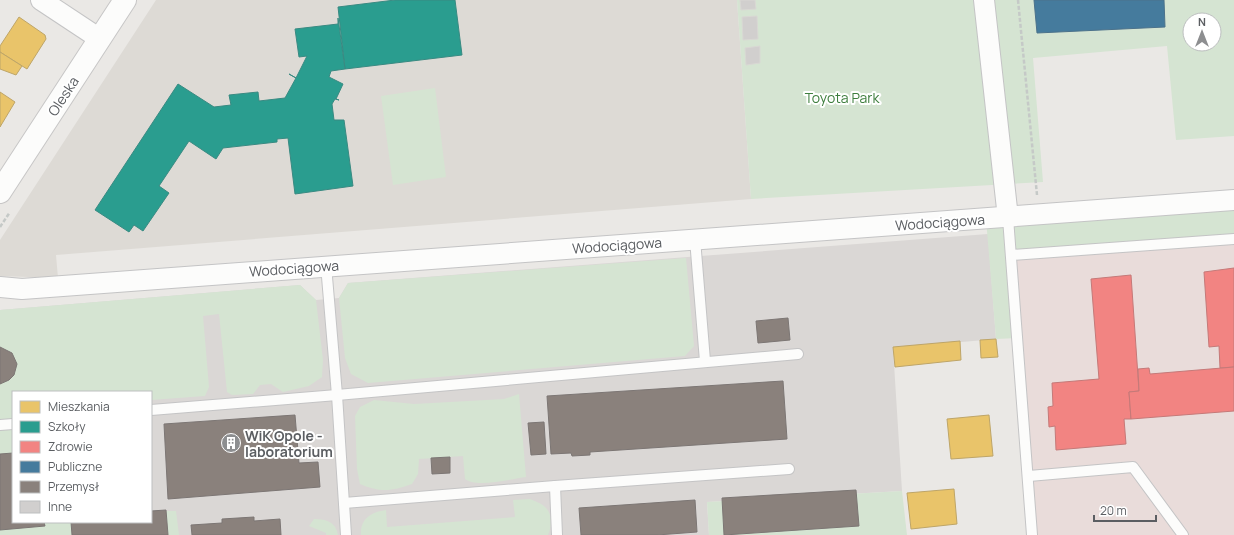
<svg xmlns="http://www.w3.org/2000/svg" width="1234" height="535" viewBox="0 0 1234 535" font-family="Manrope,sans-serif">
<rect width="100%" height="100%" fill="#eae8e5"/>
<path fill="#dad7d5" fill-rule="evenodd" d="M988 234 996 339 893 348 902 491 707 502 709 535H0V310L300 285 316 300 339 298 348 283ZM13 392H151V522H13Z"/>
<path fill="#dddad5" d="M156 0H737L751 199 56 255 58 278 0 276V240Z"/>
<path fill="#e9dcda" d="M1234 240V535H1030L1011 255Z"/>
<g fill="#d5e4d2" fill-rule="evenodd">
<path d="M737 0H1234V136L1176 140 1167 46 1033 58 1043 182 751 199ZM1190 20H1214V44H1190Z"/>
<path d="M435 88 446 177 393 185 381 96Z"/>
<path d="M1234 200V240L1011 255 1018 338 996 339 986 219Z"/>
<path d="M686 258 694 346 685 356 368 383 351 374 345 358 339 298 348 283Z"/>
<path d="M300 285 316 300 323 360 322 377 309 386 283 392 271 384 260 385 253 394 232 395 227 392 219 314 203 316 209 387 205 396 151 400V392H13V522H151V511H176L179 535H0V310Z"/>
<path d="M519 394 526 477C511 479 476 488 465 479L463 456 419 459 418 474 412 484C392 491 381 493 360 484L357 469 355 416 360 407 374 400 414 404 504 399Z"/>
<path d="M902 491 907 535H709L707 502Z"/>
<path d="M530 499C534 501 541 503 544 506 553 513 552 526 548 535H361C360 519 371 512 386 510L387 527 515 517 513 500Z"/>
<path d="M314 519C326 519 336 522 338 535H326V533L309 526Z"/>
</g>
<g fill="#e9c46a" stroke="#bea568">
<path d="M19 17 45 35 46 39 27 69 0 52V46Z"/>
<path d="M0 52 22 66 16 75 0 69Z"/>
<path d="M0 92 15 102 0 127Z"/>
<path d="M996 339 998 357 981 358 980 340Z"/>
<path d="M960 341 961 360 895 367 893 347Z"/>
<path d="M989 415 993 456 951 459 947 419Z"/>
<path d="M954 489 957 524 911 529 907 493Z"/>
</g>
<g fill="#2a9d8f" stroke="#398a82">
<path d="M395 0H455L462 55 345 69 338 7Z"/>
<path d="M338 18 345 69 331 71 329 77 343 84 336 99 339 100 335 99 332 104 334 120H344L353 186 295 194 288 138 277 139V142L223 148 216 159 189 141 159 186 169 193 143 231 134 225 129 232 95 210 178 84 214 107 231 105 229 95 258 92 259 101 285 98 296 78 289 74 296 78 307 56 299 57 295 29 338 24Z"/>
</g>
<g fill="#f28482" stroke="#c57978">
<path d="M1234 268V367L1220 368 1219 346 1209 347 1204 272Z"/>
<path d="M1131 275 1139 391 1129 392 1131 419H1124L1126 444 1056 450 1055 426 1049 427 1048 407 1053 406 1052 383 1099 379 1091 279Z"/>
<path d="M1234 367V411L1131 419 1129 392 1139 391 1138 369 1149 368 1150 374Z"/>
</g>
<path fill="#457b9d" stroke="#4c728b" d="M1034 0H1164L1165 27 1037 33Z"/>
<g fill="#8a817c" stroke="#7c7674">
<path d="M788 318 790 340 758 343 756 321Z"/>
<path d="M0 347 12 353 17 364 14 375 9 380 0 384Z"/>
<path d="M783 381 787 439 590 452V455L572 456 571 453 551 454 547 396Z"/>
<path d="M295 415 299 463 318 462 320 487 168 499 164 424Z"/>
<path d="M544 422 546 454 531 455 528 423Z"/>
<path d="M13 453V522H44L45 526 0 530V454Z"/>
<path d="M450 457V473L432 474 431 458Z"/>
<path d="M856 490 859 526 724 535 722 498Z"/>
<path d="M695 500 697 532 657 535H581L579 508Z"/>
<path d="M166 510 168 535H72L71 522H151V511Z"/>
<path d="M254 517V521L280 519 281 535H192L191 525 222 523V519Z"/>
</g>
<g fill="#d1cfce" stroke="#d9d8d4">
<path d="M740 0H755L756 9 741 10Z"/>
<path d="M757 16 758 39 743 40 742 17Z"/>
<path d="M760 46V63L746 65 745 48Z"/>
</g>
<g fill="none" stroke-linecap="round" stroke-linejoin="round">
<g stroke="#c4c4c5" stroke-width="12">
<g id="lane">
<path d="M1008 218 1032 535"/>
<path d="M695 239 705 361"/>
<path d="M1011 255 1234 239"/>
<path d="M326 265 337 395 346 535"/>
<path d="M151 410 337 395 798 354"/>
<path d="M0 425 13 424"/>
<path d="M1029 476 1133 467 1183 535"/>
<path d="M555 486 789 469"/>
<path d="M344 503 555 486 557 535"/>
</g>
</g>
<g stroke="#c4c4c5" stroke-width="22">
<g id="street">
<path d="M41 0 100 39"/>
<path d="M984 0 1008 218"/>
<path d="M0 287 22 289 1234 200"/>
</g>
</g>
<g stroke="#c7c6c6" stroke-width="24">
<path id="secondary" d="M0 192 125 0"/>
</g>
<g stroke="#c5c9c7" stroke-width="2.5" stroke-dasharray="4 2" stroke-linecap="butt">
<path d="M1018 0 1037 195"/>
<path d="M0 227 10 212"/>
</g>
<use href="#lane" stroke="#fcfcfb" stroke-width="10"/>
<use href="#street" stroke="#fcfcfb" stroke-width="20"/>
<use href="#secondary" stroke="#fcfcfb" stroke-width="22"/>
</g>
<defs>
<g id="building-disc" transform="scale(1)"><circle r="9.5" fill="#8d8e90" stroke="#fff"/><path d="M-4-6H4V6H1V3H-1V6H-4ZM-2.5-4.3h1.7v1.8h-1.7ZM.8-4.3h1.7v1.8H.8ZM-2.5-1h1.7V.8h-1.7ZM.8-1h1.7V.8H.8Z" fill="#fff"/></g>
</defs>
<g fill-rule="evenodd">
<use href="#building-disc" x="231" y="443"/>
</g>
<g text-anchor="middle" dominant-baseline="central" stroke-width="4" stroke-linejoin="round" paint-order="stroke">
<g font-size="14" fill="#5b5e62" stroke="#fff">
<text transform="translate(63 96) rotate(-57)">Oleska</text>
<text transform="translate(940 222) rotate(-4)">Wodociągowa</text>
<text transform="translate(617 245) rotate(-4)">Wodociągowa</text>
<text transform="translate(294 268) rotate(-4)">Wodociągowa</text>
</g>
<g font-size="14" fill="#3e7e3e" stroke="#fff">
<text x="842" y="97">Toyota Park</text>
</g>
<g font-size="14" font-weight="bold" fill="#5b5e62" stroke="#fff" text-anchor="start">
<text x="245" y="435">WiK Opole -<tspan x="245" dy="16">laboratorium</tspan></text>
</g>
</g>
<rect x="12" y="391" width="140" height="132" fill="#ffffff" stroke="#bdbfc0"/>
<rect x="20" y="401" width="20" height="12" fill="#e9c46a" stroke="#bdbfc0"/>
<text x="48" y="411" font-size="12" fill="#5b5e62">Mieszkania</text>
<rect x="20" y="421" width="20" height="12" fill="#2a9d8f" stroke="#bdbfc0"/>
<text x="48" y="431" font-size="12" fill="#5b5e62">Szkoły</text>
<rect x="20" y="441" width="20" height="12" fill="#f28482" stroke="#bdbfc0"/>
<text x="48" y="451" font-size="12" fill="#5b5e62">Zdrowie</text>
<rect x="20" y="461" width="20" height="12" fill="#457b9d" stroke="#bdbfc0"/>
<text x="48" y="471" font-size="12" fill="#5b5e62">Publiczne</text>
<rect x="20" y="481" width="20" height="12" fill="#8a817c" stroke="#bdbfc0"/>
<text x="48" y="491" font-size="12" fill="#5b5e62">Przemysł</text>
<rect x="20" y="501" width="20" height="12" fill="#d1cfce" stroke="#bdbfc0"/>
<text x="48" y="511" font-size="12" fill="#5b5e62">Inne</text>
<g transform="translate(1202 32)"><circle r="19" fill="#ffffff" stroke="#bdbfc0"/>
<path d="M0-3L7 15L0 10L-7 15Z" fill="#8d8e90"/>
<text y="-6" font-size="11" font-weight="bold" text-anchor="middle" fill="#5b5e62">N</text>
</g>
<path d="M1094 515v6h62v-6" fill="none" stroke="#5b5e62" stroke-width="2"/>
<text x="1100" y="515" font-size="12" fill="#5b5e62" stroke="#ffffff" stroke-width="3" paint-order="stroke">20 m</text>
</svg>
